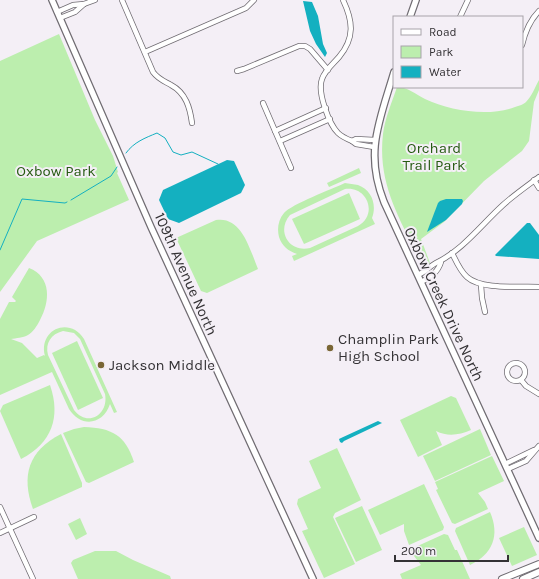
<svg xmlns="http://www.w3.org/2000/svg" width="539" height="579" viewBox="0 0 539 579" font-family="Karla,sans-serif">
<rect width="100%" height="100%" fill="#f4eff6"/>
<g fill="#bceeae" fill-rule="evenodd">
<path d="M59 34 95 120 113 156 118 172 117 173 129 200 37 241 0 292V61Z"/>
<path d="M539 80V90L534 102 529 141 522 151 484 181 444 222 421 239 430 263 426 267 423 266C401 221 377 185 383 134 385 118 392 102 397 87 408 87 415 94 425 99 450 111 489 117 515 107 519 106 524 104 526 102 532 96 535 87 539 80Z"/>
<path d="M359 168 361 173 329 187 327 183Z"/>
<path d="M345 183C349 184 354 184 358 185 372 190 377 205 372 218L375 224 294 261 292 256 297 254C288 251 282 246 279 237 277 229 278 220 284 213 292 204 332 189 345 183ZM345 189C368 186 378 215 358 226L310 248C289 253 276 231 290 215Z"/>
<path d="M349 193 360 219 304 244 292 219Z"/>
<path d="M216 220C242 216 250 250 258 269L207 293 201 291 176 238Z"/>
<path d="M29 268C52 277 50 302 40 320 37 326 33 332 28 335 23 338 16 338 11 339L22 343 37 358 44 355 45 356C38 329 70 316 84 339L117 412 114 413 110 404C103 425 81 428 69 409L52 372 0 395V319L9 302H15L16 301 12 297ZM63 331 74 333 80 339 105 394C109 414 88 428 74 410L48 355C45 343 51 334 63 331Z"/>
<path d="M77 341 103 398 78 410 52 353Z"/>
<path d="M50 385C61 417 52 443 21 459L0 411 3 405Z"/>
<path d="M451 396 456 398 471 430C459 435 448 437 436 431L442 445 418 457 400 420Z"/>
<path d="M84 427C112 428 125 435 134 462L89 483 86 482 63 433 74 429Z"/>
<path d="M480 429 491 455 435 481 423 456Z"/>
<path d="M61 434 82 483V487L33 509C21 476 28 451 61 434Z"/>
<path d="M337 448 361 500 335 513 333 517 355 564 324 578 302 531 308 529 297 504 298 499 321 488 309 461Z"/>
<path d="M492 456 504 481 478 493 485 502 488 509 455 524 452 523 436 490 438 489 435 482Z"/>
<path d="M424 484 444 527 443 530 409 545 404 531V524L380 535 368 510Z"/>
<path d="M362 506 382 550 356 562 335 518Z"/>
<path d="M490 512C500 535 493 554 470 565L455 531 456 528Z"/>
<path d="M80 518 87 534 76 540 68 524Z"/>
<path d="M524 527 537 555 512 566 499 538Z"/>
<path d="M444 534 448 535 455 550H457L470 579H402L400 574 421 565 414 556 411 549Z"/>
<path d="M95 551H116L133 560 170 576 171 579H78L71 563 73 560Z"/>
</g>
<g fill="#14b0c0">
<path d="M303 1 312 2 318 16 323 44 327 53 325 57 316 44 310 31Z"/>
<path d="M227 160 234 161 245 185 241 193 179 223 168 219 159 200 163 190Z"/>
<path d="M446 199H462L463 201 462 204 446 220 427 232 438 203 440 201Z"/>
<path d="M527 223H530L539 235V259L496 256 495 255Z"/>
<path d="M378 421 382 423 344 441 342 443 340 442 339 439 341 438Z"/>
</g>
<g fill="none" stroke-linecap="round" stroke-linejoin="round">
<g stroke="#14b0c0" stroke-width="1">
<path d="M126 153C134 142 145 138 157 133L165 138 173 152 181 155 192 152 218 164"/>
<path d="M71 200 111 176 117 167"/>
<path d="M0 250 22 199 65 203 67 202"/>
</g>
<g stroke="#706c72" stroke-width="6">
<g id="minor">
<path d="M122 0 153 72C158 79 164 81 171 85 186 93 190 108 192 123"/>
<path d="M343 0C353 21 355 38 339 57 333 64 325 70 322 79 317 92 329 124 338 133 342 137 347 139 352 141L356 139 375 140"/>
<path d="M57 12 73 5 84 4"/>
<path d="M460 17 468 0"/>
<path d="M60 18 75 12 84 4 95 0"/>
<path d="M522 45C525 32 529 21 539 11"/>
<path d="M145 52 246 8 254 0"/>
<path d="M237 71 244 69 299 46H305L310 49 328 70"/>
<path d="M263 103 291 168"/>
<path d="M275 131 326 108"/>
<path d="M280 141 330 119"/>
<path d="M352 141 356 144 374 147"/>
<path d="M534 180 539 188"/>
<path d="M452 253C456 261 460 271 467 277 481 290 520 286 539 287"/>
<path d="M418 275C425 272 430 266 436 263 463 250 481 225 503 205 514 195 527 186 539 177"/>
<path d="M421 282C431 277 438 272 441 262"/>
<path d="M481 285 482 298 485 312"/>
<circle cx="516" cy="372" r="9"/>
<path d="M521 380 526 386 539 394"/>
<path d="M505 464 534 450"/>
<path d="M508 469 526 461 539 446"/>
<path d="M0 507 33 579"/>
<path d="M0 533 34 517"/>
</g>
</g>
<g stroke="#706c72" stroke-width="8">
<g id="tertiary">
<path d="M52 0 151 227 313 579"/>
<path d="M410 17 416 0"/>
<path d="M394 72C380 120 364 152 384 202L539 538"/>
</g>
</g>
<g stroke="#706c72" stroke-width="8">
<g id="secondary">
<path d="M502 579 539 564"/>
<path d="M523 579 539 572"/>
</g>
</g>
<use href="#minor" stroke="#fff" stroke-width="4.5"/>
<use href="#tertiary" stroke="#fff" stroke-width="5.5"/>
<use href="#secondary" stroke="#fff" stroke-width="6"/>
</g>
<g fill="#796635" stroke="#f4eff6" stroke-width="1.5">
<circle cx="330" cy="348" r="4"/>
<circle cx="101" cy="365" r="4"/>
</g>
<g text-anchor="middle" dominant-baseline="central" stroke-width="4" stroke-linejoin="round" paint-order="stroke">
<g font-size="15" fill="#265b12" stroke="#f4eff6">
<text x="434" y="148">Orchard<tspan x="434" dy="17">Trail Park</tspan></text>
<text x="56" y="171">Oxbow Park</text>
</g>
<g font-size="15" fill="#343235" stroke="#f4eff6">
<text transform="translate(186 274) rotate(66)">109th Avenue North</text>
<text transform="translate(444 304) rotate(65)">Oxbow Creek Drive North</text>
</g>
<g font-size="15" fill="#343235" stroke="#f4eff6" text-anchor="start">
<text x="338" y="339">Champlin Park<tspan x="338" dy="17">High School</tspan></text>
<text x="109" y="365">Jackson Middle</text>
</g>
</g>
<rect x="393" y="16" width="130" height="72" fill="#f4eff6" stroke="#a7a3a9"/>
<rect x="401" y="29" width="20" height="6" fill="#ffffff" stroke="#a7a3a9"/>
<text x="429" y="36" font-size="12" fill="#343235">Road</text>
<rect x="401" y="46" width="20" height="12" fill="#bceeae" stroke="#a7a3a9"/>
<text x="429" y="56" font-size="12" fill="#343235">Park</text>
<rect x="401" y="66" width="20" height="12" fill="#14b0c0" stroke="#a7a3a9"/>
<text x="429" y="76" font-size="12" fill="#343235">Water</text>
<path d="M395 555v6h113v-6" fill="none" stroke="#343235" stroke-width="2"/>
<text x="401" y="555" font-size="12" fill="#343235" stroke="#f4eff6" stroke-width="3" paint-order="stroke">200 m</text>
</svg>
